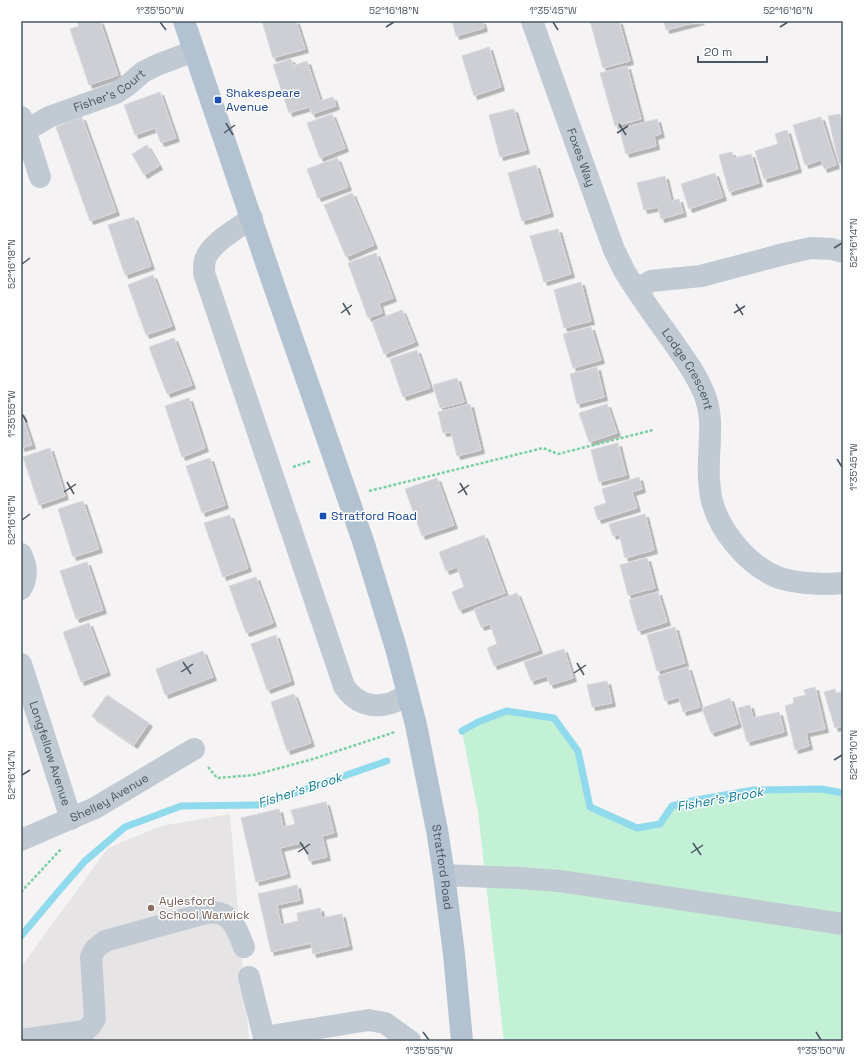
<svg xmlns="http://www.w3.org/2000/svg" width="864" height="1062" viewBox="0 0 864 1062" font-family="'Space Grotesk',sans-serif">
<defs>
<filter id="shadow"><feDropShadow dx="3.5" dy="3.5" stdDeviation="0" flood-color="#0004"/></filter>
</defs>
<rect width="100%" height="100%" fill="#f5f3f3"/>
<path fill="#e6e4e5" d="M230 814 249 1041H21V967L108 848 161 826Z"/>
<path fill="#c3f1d5" d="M506 711 554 718 578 751 590 807 637 828 660 824 672 806 696 800 745 790 821 789 843 793V1041H504L478 812 462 731 478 722Z"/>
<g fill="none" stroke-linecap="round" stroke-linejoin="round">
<g stroke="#90daee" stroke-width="7">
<path d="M462 731 478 722 506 711 554 718 578 751 590 807 637 828 660 824 672 806 696 800 754 790 821 789 843 793"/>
<path d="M21 936 58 892 85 861 125 827 181 806 260 805 387 761"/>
</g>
</g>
<g fill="#cdcfd5" stroke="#d7d9de" filter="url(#shadow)">
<path d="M77 21H100L118 75 89 85 70 29 79 26Z"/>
<path d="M262 21H296L305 49 273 58Z"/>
<path d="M452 21H482L484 28 456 36Z"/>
<path d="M590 21H619L630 61 603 68Z"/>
<path d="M664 21H701L666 30Z"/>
<path d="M489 47 501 87 474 96 462 56Z"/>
<path d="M291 59 293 66 307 61 320 101 333 97 336 106 312 114 309 107 289 113 273 65Z"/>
<path d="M627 66 641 119 615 126 600 73Z"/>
<path d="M160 92 176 138 161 143 155 128 135 135 124 105Z"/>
<path d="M514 109 526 150 500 157 489 115Z"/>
<path d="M332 114 345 148 320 158 307 123Z"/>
<path d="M840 114 843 126V163L839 164 828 116Z"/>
<path d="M82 117 116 212 90 221 56 127Z"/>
<path d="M821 117 836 165 824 169 821 160 805 165 793 125Z"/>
<path d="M657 119 661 134 654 136 656 146 626 154 619 129Z"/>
<path d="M787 130 798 169 764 179 755 151 778 144 775 134Z"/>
<path d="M147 145 159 166 144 175 132 154Z"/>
<path d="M732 152 734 158 751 154 759 183 729 192 719 155Z"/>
<path d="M337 158 348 187 318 198 307 169Z"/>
<path d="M536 165 550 213 522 221 508 173Z"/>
<path d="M715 173 723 197 689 209 681 184Z"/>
<path d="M665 176 671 201 679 199 683 213 661 219 658 207 644 210 637 183Z"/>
<path d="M352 193 374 245 346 257 324 205Z"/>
<path d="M134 217 151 266 125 275 108 225Z"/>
<path d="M558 229 571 274 544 282 530 236Z"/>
<path d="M376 253 393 298 379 303 382 313 368 318 348 263Z"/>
<path d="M153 275 172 326 146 335 128 285Z"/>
<path d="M581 282 591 321 564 328 554 290Z"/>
<path d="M402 310 415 342 384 354 372 322Z"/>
<path d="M591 327 601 360 573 368 563 334Z"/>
<path d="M174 338 192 385 167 394 149 347Z"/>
<path d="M417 350 430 388 403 397 390 359Z"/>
<path d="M597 367 604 397 577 404 570 374Z"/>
<path d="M457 378 464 402 440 408 433 385Z"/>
<path d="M189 398 205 448 182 457 165 406Z"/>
<path d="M470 404 481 450 457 456 451 432 443 433 438 412Z"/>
<path d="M607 404 617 433 589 442 579 413Z"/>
<path d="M21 412 32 445 21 448Z"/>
<path d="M618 443 626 475 599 482 591 450Z"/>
<path d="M50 448 65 496 39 505 23 457Z"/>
<path d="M210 458 225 505 202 513 186 466Z"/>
<path d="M639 477 642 489 632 492 637 508 598 520 594 507 606 503 602 489Z"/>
<path d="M437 478 454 525 422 536 405 489Z"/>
<path d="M83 501 99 549 73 557 58 509Z"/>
<path d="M645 514 654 550 625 558 619 534 613 536 609 524Z"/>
<path d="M230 515 248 568 223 577 204 523Z"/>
<path d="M484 535 505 593 459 610 452 592 464 587 457 567 446 571 439 552Z"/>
<path d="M647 558 655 588 628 595 620 565Z"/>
<path d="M87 562 103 610 76 619 60 571Z"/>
<path d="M256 577 273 623 246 633 229 586Z"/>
<path d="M658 592 667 622 638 631 629 600Z"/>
<path d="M517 593 539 650 494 666 487 648 497 644 490 624 481 627 474 609Z"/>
<path d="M89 623 107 672 81 682 63 632Z"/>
<path d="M675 627 685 663 657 671 647 635Z"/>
<path d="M276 635 291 681 267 690 251 644Z"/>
<path d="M564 649 573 678 550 685 547 676 531 681 524 662Z"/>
<path d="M203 651 213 677 165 695 156 669Z"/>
<path d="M688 667 700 707 683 712 679 697 665 701 658 676Z"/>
<path d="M607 681 612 703 592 707 587 685Z"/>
<path d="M815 687 825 729 806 733 809 746 795 750 785 706 794 703 793 698 806 695 804 690Z"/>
<path d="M835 689 836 694 843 691V726L835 728 824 692Z"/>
<path d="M294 694 311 743 287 751 271 702Z"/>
<path d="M107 695 149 723 134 745 92 716Z"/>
<path d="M730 698 738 724 711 733 702 708Z"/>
<path d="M750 705 753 718 779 712 784 732 747 742 738 708Z"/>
<path d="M326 802 334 833 322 836 327 857 309 861 304 842 280 848 287 874 256 882 241 818 279 809 283 827 295 824 291 810Z"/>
<path d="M297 885 300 900 277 905 281 925 298 921 297 913 320 908 322 918 342 914 349 946 313 954 311 943 271 952 258 894Z"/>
</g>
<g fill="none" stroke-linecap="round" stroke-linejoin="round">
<g stroke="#7ad0a6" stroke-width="2.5" stroke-dasharray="3 2" stroke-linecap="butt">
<path d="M293 467 311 461"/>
<path d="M369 491 543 448 558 454 653 430"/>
<path d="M208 767 217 778 254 775 313 759 395 732"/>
<path d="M21 892 62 848"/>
</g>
<g stroke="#c1cad2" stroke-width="22">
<path id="s1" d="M532 21 614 250C618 257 621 265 625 272 639 295 655 317 671 339 683 356 695 372 703 391 716 419 707 450 709 480 710 487 710 495 712 501 720 532 748 565 777 577 782 579 787 580 792 581 809 584 826 585 843 583"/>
<path d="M21 117 40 177"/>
<path id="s2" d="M25 131 49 117 116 93 128 85 143 72 157 65 194 51"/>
<path d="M252 218C237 229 210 243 205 260 204 264 204 269 204 273L344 686C355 703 371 709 391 703 397 701 402 697 408 695"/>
<path d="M637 290 651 281 701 276 784 254 811 248 832 249 843 252"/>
<path d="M21 554C27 566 28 577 21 589"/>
<path id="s3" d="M21 664 71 819"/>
<path id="s4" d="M21 840 95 808 194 749"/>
<path d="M444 875 519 878 560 881 843 924"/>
<path d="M249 977 264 1037 369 1020 385 1023 410 1041"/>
<path d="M21 1040 85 1031 91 1025 95 1019 91 957 95 949 105 941 206 913C210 913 215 912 219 913 234 917 239 935 244 947"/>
</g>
<path stroke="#b3c2d1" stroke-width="22" id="s5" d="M184 21 273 283 363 541 396 648 416 725 437 830 444 875 454 954 462 1041"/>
</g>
<path fill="none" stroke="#4a5661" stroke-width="1.5" d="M160 22 166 30M553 22 558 30M386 27 394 22M780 27 788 22M226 123 233 135M619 124 626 135M224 133 235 125M617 133 628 126M834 248 842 243M22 264 30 258M343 303 350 315M736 304 743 315M341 313 352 305M734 313 745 306M22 414 27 422M837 459 842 467M67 482 74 494M460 483 467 495M64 492 76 484M458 493 469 485M22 520 30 514M183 662 191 674M577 663 584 675M181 672 193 664M574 673 586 665M834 760 842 755M22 775 30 770M300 842 308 854M693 843 701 855M298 852 310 844M691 853 703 845M423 1032 429 1040M816 1032 821 1040"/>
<g fill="#1a4fb4" stroke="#fff" stroke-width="1.5">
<rect x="214" y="96" width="8" height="8" rx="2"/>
<rect x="319" y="512" width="8" height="8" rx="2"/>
</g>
<circle fill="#8d6e63" stroke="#fff" stroke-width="1.5" cx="151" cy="908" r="4"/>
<g text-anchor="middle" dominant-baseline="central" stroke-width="3" stroke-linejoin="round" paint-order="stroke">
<g font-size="12" fill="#4a5661" stroke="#fff">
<text stroke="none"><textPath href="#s2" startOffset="94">Fisher's Court</textPath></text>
<text stroke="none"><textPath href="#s1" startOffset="145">Foxes Way</textPath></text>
<text stroke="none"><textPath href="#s1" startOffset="384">Lodge Crescent</textPath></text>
<text stroke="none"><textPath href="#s3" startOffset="94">Longfellow Avenue</textPath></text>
<text stroke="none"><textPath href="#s4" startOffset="98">Shelley Avenue</textPath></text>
<text stroke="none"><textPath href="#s5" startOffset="886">Stratford Road</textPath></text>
</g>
<g font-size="12" fill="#164399" stroke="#fff" text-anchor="start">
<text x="226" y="93">Shakespeare<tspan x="226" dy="14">Avenue</tspan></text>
<text x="331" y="516">Stratford Road</text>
</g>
<g font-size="12" fill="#785e54" stroke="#fff" text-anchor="start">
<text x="159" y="901">Aylesford<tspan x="159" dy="14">School Warwick</tspan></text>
</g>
<g font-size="13" font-style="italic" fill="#0c7c9b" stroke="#fff">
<text transform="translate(300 790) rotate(-18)">Fisher's Brook</text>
<text transform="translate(720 799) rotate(-10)">Fisher's Brook</text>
</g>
</g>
<rect width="864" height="1062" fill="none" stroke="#ffffff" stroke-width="44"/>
<path d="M698 56v6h69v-6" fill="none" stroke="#4a5661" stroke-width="2"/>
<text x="704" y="56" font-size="12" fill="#4a5661" stroke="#ffffff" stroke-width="3" paint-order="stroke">20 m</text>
<rect x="22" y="22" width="820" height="1018" fill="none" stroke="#4a5661" stroke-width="1.5"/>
<g font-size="10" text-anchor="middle" fill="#4a5661">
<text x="160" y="14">1°35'50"W</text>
<text x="394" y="14">52°16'18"N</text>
<text x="553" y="14">1°35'45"W</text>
<text x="788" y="14">52°16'16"N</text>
<text transform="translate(853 243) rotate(-90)" y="4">52°16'14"N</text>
<text transform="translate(11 264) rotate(-90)" y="4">52°16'18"N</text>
<text transform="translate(11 414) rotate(-90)" y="4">1°35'55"W</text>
<text transform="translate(853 467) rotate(-90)" y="4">1°35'45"W</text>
<text transform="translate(11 520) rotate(-90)" y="4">52°16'16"N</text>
<text transform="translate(853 755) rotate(-90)" y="4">52°16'10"N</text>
<text transform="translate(11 775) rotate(-90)" y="4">52°16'14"N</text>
<text x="429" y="1054">1°35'55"W</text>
<text x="821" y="1054">1°35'50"W</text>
</g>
</svg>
